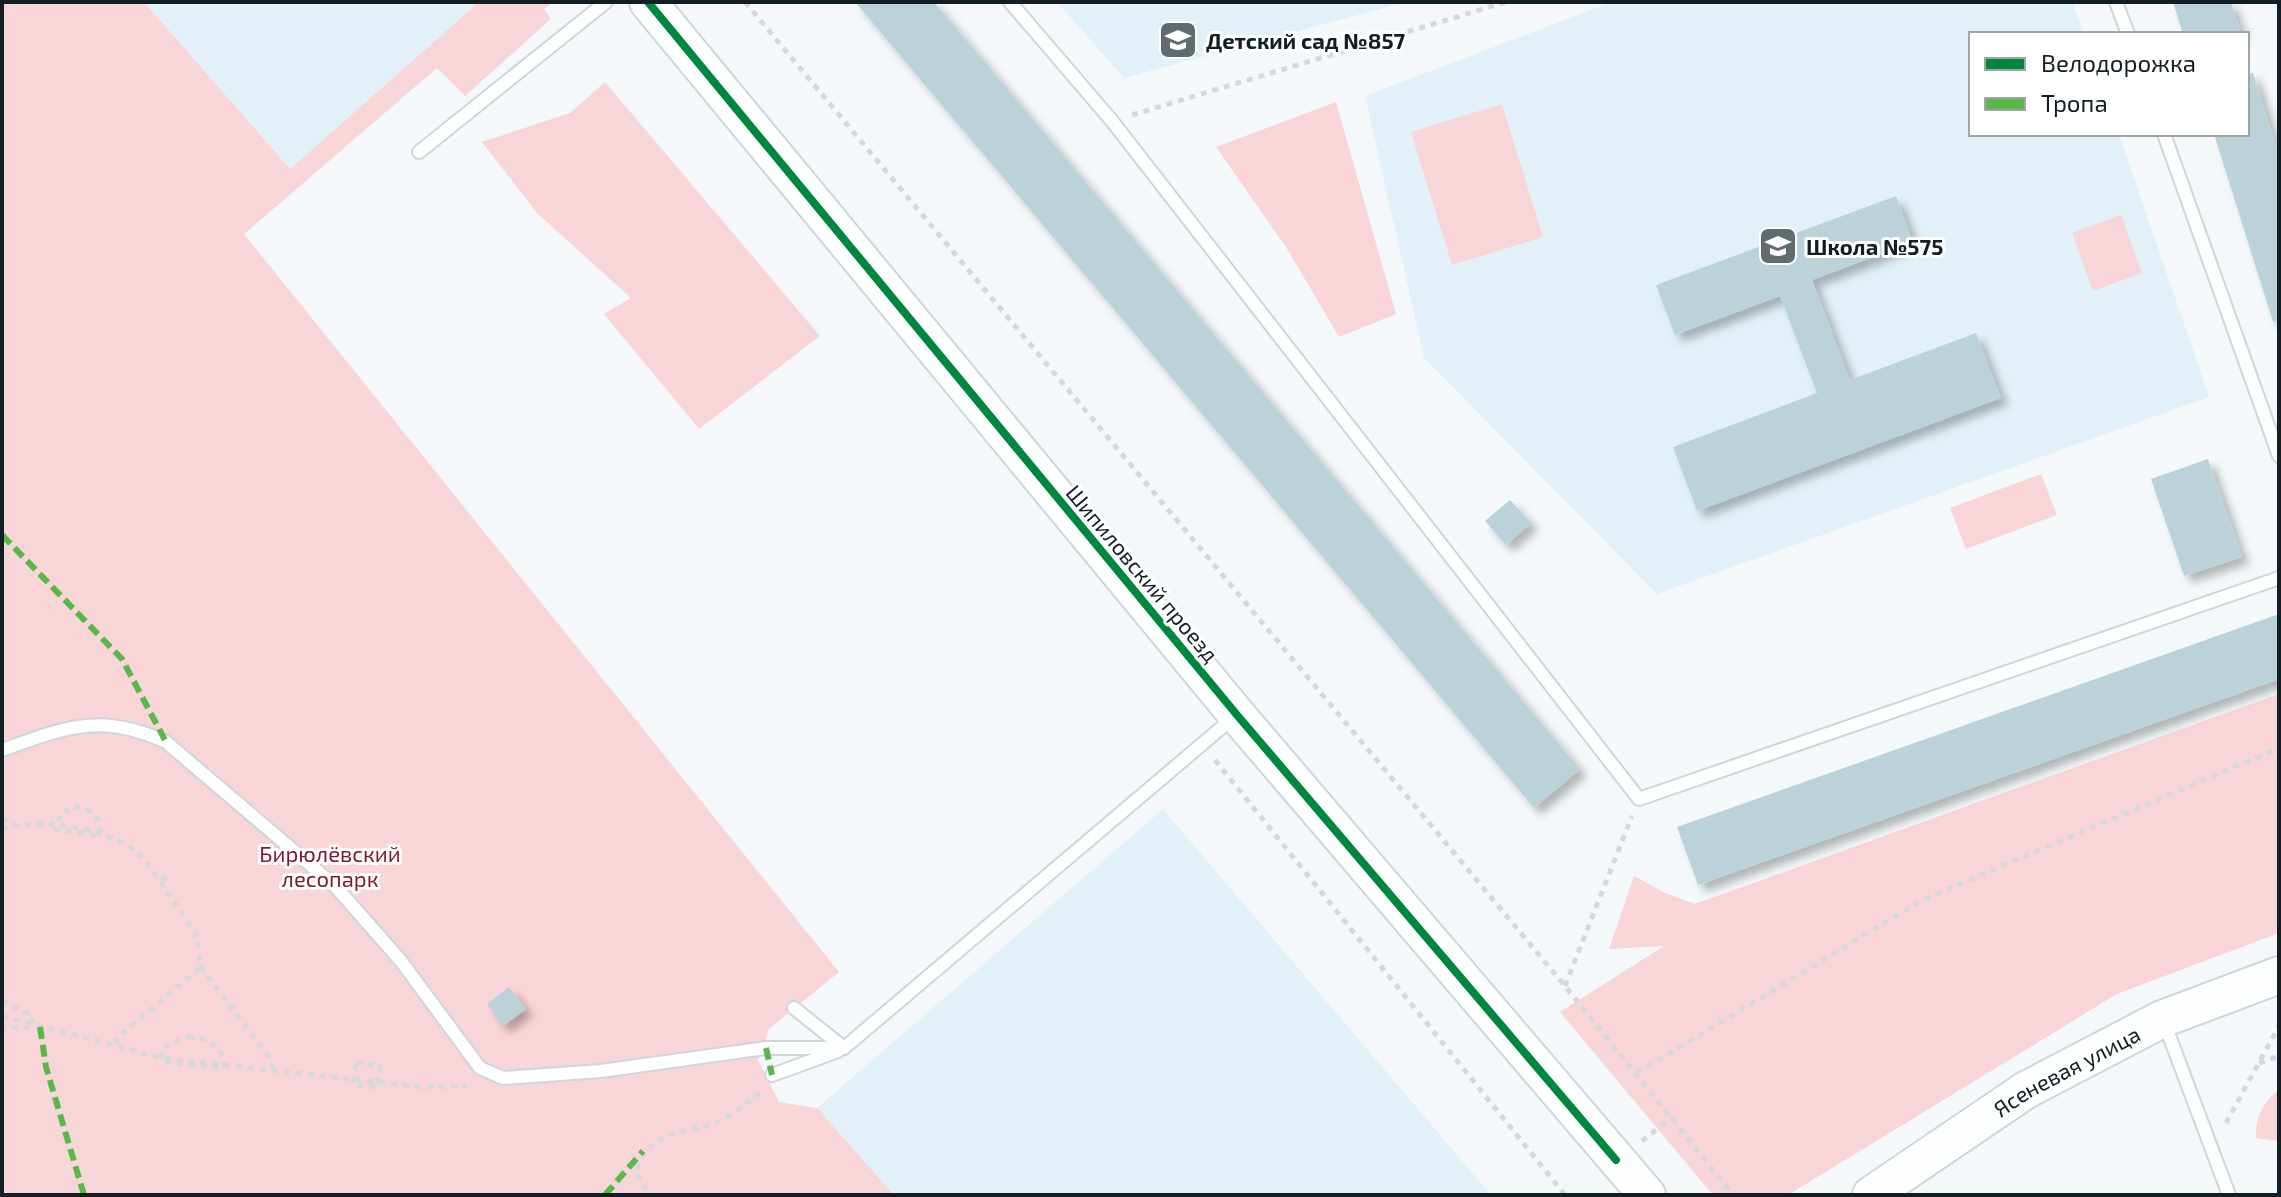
<svg xmlns="http://www.w3.org/2000/svg" width="2281" height="1197" viewBox="0 0 2281 1197" font-family="'Exo 2',sans-serif">
<defs>
<filter id="shadow"><feDropShadow dx="7" dy="7" stdDeviation="4" flood-color="#0004"/></filter>
</defs>
<rect width="100%" height="100%" fill="#f4f8fa"/>
<g fill="#e1f1f7">
<path d="M144 2H479L290 169Z"/>
<path d="M1057 2H1406L1124 78Z"/>
<path d="M1612 2H2073L2084 34H1971V134H2119L2209 397 1657 594 1424 358 1365 96Z"/>
<path d="M1163 809 1491 1195H894L817 1108Z"/>
</g>
<g fill="#f8d5d8">
<path d="M2 2H144L290 169 479 2H554L544 9 551 19 465 96 437 68 244 234 839 972 769 1029 758 1060 779 1102 817 1108 894 1195H2Z"/>
<path d="M605 82 820 336 699 429 604 314 631 298 537 213 482 142 570 113Z"/>
<path d="M1336 102 1396 314 1339 337 1286 247 1216 147Z"/>
<path d="M1502 104 1543 237 1452 265 1411 132Z"/>
<path d="M2121 215 2142 273 2093 291 2072 233Z"/>
<path d="M2041 474 2057 515 1966 549 1950 508Z"/>
<path d="M2279 694V933L2117 994 1788 1195H1713L1560 1012 1664 946 1609 949 1634 876 1665 893 1695 904Z"/>
<path d="M2279 1090V1141L2256 1138C2255 1118 2263 1102 2279 1090Z"/>
</g>
<g fill="#bcd2d9" filter="url(#shadow)">
<path d="M855 2H934L1580 769 1534 808Z"/>
<path d="M2173 2H2231L2241 34H2183Z"/>
<path d="M2253 73 2279 157V321L2273 322 2214 134H2247V74Z"/>
<path d="M1896 196 1913 242 1812 280 1850 380 1976 333 2001 398 1697 511 1673 447 1817 393 1780 296 1675 335 1656 285Z"/>
<path d="M2208 459 2242 557 2184 576 2151 479Z"/>
<path d="M1510 500 1531 523 1506 545 1485 521Z"/>
<path d="M2279 614V679L1698 885 1677 827Z"/>
<path d="M509 987 526 1009 503 1026 487 1004Z"/>
</g>
<g fill="none" stroke-linecap="round" stroke-linejoin="round">
<g stroke="#cfd6da" stroke-width="16">
<g id="service">
<path d="M1010 2 1112 121 1639 799 2279 578"/>
<path d="M2116 2 2128 34"/>
<path d="M2164 134 2279 456"/>
<path d="M419 152 606 2"/>
<path d="M2 750C67 727 100 712 166 742L335 886 401 961 480 1068 503 1078 601 1071 766 1048H844L1234 717"/>
<path d="M794 1008 844 1048"/>
<path d="M2164 1022 2229 1195"/>
<path d="M772 1075 838 1051"/>
</g>
</g>
<g stroke="#cfd6da" stroke-width="40">
<g id="secondary">
<path d="M648 2 1237 715 1647 1195"/>
<path id="s1" d="M1871 1195 2026 1090 2162 1019 2279 975"/>
</g>
</g>
<g stroke="#d7d8da" stroke-width="5" stroke-dasharray="6 6" stroke-linecap="butt">
<path d="M745 2 1565 986 1733 1195"/>
<path d="M1132 115 1506 2"/>
<path d="M1215 760 1565 1195"/>
<path d="M74 807C92 809 103 818 99 836L56 829 61 813Z"/>
<path d="M2 819 15 825 56 824 100 833 125 843 144 858 196 934 201 967 269 1057 274 1071"/>
<path d="M2 829 14 825"/>
<path d="M162 880 170 874"/>
<path d="M1565 986 1632 816"/>
<path d="M2 1001 33 1016 31 1028 2 1027"/>
<path d="M2 1016 162 1058 422 1087 466 1086"/>
<path d="M188 1037C208 1038 226 1047 224 1069L163 1062 161 1051 170 1043Z"/>
<path d="M116 1044 117 1038 201 967"/>
<path d="M356 1063 380 1066 378 1087 354 1085Z"/>
<path d="M2259 1063 2279 1056"/>
<path d="M1637 1073 1922 900 2279 748"/>
<path d="M2226 1123 2279 1026"/>
<path d="M1642 1141 1672 1117"/>
<path d="M657 1195 647 1191 636 1172C650 1129 678 1136 715 1123 732 1117 748 1101 762 1091"/>
</g>
<use href="#service" stroke="#fdfefe" stroke-width="12"/>
<use href="#secondary" stroke="#fdfefe" stroke-width="36"/>
<g stroke="#58b947" stroke-width="6" stroke-dasharray="12 6" stroke-linecap="butt">
<path d="M2 535 122 659 166 742"/>
<path d="M40 1027 46 1067 84 1195"/>
<path d="M766 1048 772 1075"/>
<path d="M605 1195 643 1151"/>
</g>
<g stroke="#fff" stroke-width="13">
<path id="cycleway" d="M648 2 1237 715 1616 1160"/>
</g>
<use href="#cycleway" stroke="#00873e" stroke-width="8"/>
</g>
<defs>
<g id="school-square" transform="scale(2)"><rect x="-9" y="-9" width="18" height="18" rx="4" fill="#616a6e" stroke="#fff"/><path d="M0-5L7-2L0 1L-7-2ZM-4 1L0 2.5L4 1V4Q0 6-4 4Z" fill="#fff"/></g>
</defs>
<g fill-rule="evenodd">
<use href="#school-square" x="1178" y="40"/>
<use href="#school-square" x="1778" y="246"/>
</g>
<g text-anchor="middle" dominant-baseline="central" stroke-width="6" stroke-linejoin="round" paint-order="stroke">
<g font-size="22" font-weight="bold" fill="#121e23" stroke="#fff" text-anchor="start">
<text x="1206" y="40">Детский сад №857</text>
<text x="1806" y="246">Школа №575</text>
</g>
<g font-size="22" fill="#121e23" stroke="#fff">
<text transform="translate(1143 573) rotate(50)">Шипиловский проезд</text>
<text stroke="none"><textPath href="#s1" startOffset="232">Ясеневая улица</textPath></text>
</g>
<g font-size="22" fill="#7e192e" stroke="#fff">
<text x="330" y="853">Бирюлёвский<tspan x="330" dy="25">лесопарк</tspan></text>
</g>
</g>
<rect width="2281" height="1197" fill="none" stroke="#121e23" stroke-width="8"/>
<rect x="1969" y="32" width="280" height="104" fill="#ffffff" stroke="#a0a5a7" stroke-width="2"/>
<rect x="1985" y="58" width="40" height="12" fill="#00873e" stroke="#a0a5a7" stroke-width="2"/>
<text x="2041" y="72" font-size="24" fill="#121e23">Велодорожка</text>
<rect x="1985" y="98" width="40" height="12" fill="#58b947" stroke="#a0a5a7" stroke-width="2"/>
<text x="2041" y="112" font-size="24" fill="#121e23">Тропа</text>
</svg>
